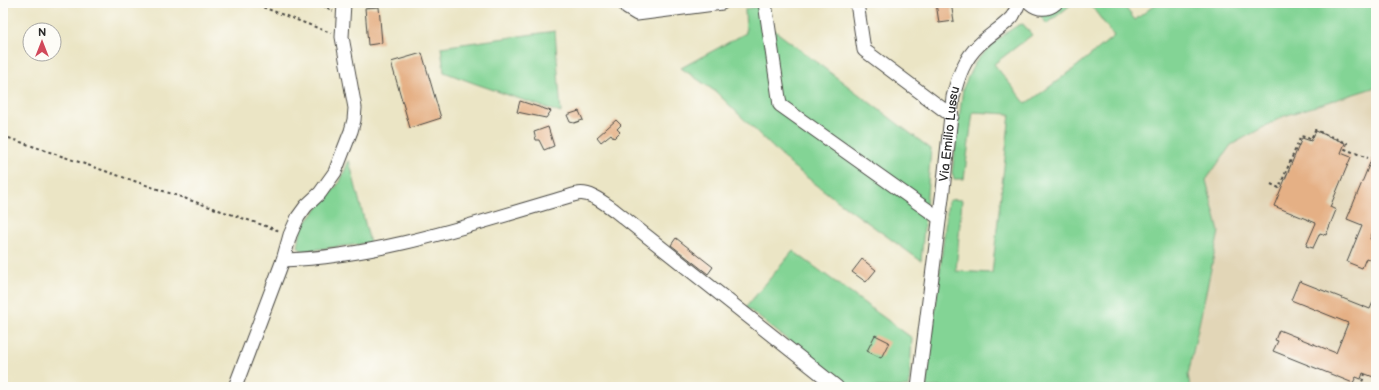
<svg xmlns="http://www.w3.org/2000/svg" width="1379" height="390" viewBox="0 0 1379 390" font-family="'Balsamiq Sans',sans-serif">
<rect width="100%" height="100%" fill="#fdfcf7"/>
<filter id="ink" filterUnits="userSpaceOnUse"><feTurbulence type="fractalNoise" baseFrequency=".025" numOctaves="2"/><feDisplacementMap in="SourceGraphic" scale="8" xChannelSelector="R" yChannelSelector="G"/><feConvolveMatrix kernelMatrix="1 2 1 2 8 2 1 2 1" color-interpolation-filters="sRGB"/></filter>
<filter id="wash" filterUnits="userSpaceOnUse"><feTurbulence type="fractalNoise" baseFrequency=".012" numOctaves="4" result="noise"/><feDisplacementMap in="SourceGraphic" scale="16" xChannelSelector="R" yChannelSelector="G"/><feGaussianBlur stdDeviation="0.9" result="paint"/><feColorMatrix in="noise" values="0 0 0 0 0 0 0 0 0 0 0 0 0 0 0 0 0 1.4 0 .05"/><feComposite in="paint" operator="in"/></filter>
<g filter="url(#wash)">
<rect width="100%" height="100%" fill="#ebe5c5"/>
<path fill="#e2d6b7" d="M1376 87V387H1190L1188 375 1219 232 1206 180 1231 145 1284 116Z"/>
<g fill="#83d495" stroke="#578060">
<path d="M1046 3H1073L1047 24 1039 14Z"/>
<path d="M1089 3H1122L1135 20 1157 3H1376V87L1284 116 1231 145 1206 180 1219 232 1188 375 1190 387H926L948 202C952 198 957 200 962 200L956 271 992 273 1010 114 973 112 964 179H954L952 173 963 88C967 80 970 71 975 63 982 53 1013 24 1023 24L1032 35 994 64 1026 104 1071 71 1114 36Z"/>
<path d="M768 5 770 27 931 149 921 261 835 199 791 165 716 92 681 68 746 33 745 9Z"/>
<path d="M555 31 561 113C522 99 482 87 444 72L441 47Z"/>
<path d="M349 160 370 243 303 251 298 247 301 228 340 182Z"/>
<path d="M793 251 912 338 909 387H847L746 307Z"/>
</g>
<g id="blocks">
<g fill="#e5b085">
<path d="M936 3H951L954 21 939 23Z"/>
<path d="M379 7 382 43 368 45 365 8Z"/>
<path d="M422 53 441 118 410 128 391 62Z"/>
<path d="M520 101 551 111 546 118 517 112Z"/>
<path d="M579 111 583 120 574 123 570 122 567 115Z"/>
<path d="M616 120 621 125 617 129 620 132 614 138 611 134 601 142 597 137Z"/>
<path d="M548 127 554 146 544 150 539 140H536L534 132Z"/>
<path d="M1316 131 1345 143 1341 153 1351 157 1330 207 1336 210 1326 235 1320 233 1313 248 1306 246 1316 223 1274 206 1302 138 1311 141Z"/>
<path d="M1376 148V224L1370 239 1376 241V262L1366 258 1362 268 1347 262 1362 225 1347 219Z"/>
<path d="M676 238 713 267 708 274 671 245Z"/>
<path d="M862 259 876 270 866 282 852 272Z"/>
<path d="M1299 281 1370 309 1376 295V378L1363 373 1361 379 1356 377 1353 383 1273 351 1278 341 1275 340 1279 330 1336 353 1348 323 1291 300Z"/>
<path d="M875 335 889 342 881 358 867 351Z"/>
</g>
</g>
</g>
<g filter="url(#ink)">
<use href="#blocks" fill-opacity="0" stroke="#484742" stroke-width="1"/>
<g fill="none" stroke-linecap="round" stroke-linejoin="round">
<g stroke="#484742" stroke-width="15">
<g id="minor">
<path d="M624 3 627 8 637 14 722 3"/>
<path d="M765 3 780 105 939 218"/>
<path d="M857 3 864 50 952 116"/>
<path d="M1030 3C1038 10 1048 10 1056 3"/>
<path d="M283 260C382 257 482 221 577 194 590 191 604 203 614 210L837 387"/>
<path d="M235 387 283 260 290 235 298 217 306 206 320 193 335 172 351 131 354 120 355 108 342 37 344 3"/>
<path id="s1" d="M918 387 943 190 953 97C958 77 964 59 979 45 989 35 1003 27 1012 17 1015 13 1017 7 1019 3"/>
</g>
</g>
<g stroke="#484742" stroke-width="2" stroke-dasharray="3 3" stroke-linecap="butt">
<path d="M252 3 331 33"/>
<path d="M313 3 326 7"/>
<path d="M328 3 326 7 333 11"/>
<path d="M3 136 280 231"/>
<path d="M1271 184 1279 188 1301 136 1311 139 1315 130 1347 143 1345 149 1368 158"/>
<path d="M1360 387 1365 374"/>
</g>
<use href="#minor" stroke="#fff" stroke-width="13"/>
</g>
</g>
<g text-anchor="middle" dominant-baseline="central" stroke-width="3" stroke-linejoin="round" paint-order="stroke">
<g font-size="13" fill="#2b2b2b" stroke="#fdfcf7">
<text stroke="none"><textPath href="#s1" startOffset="255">Via Emilio Lussu</textPath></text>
</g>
</g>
<rect width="1379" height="390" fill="none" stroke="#fdfcf7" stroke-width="16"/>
<g transform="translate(42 42)"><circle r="19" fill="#fdfcf7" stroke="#a9a8a5"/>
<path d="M0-3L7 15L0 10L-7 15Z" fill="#d1495b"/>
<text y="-6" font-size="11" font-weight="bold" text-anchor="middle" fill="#2b2b2b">N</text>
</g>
</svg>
